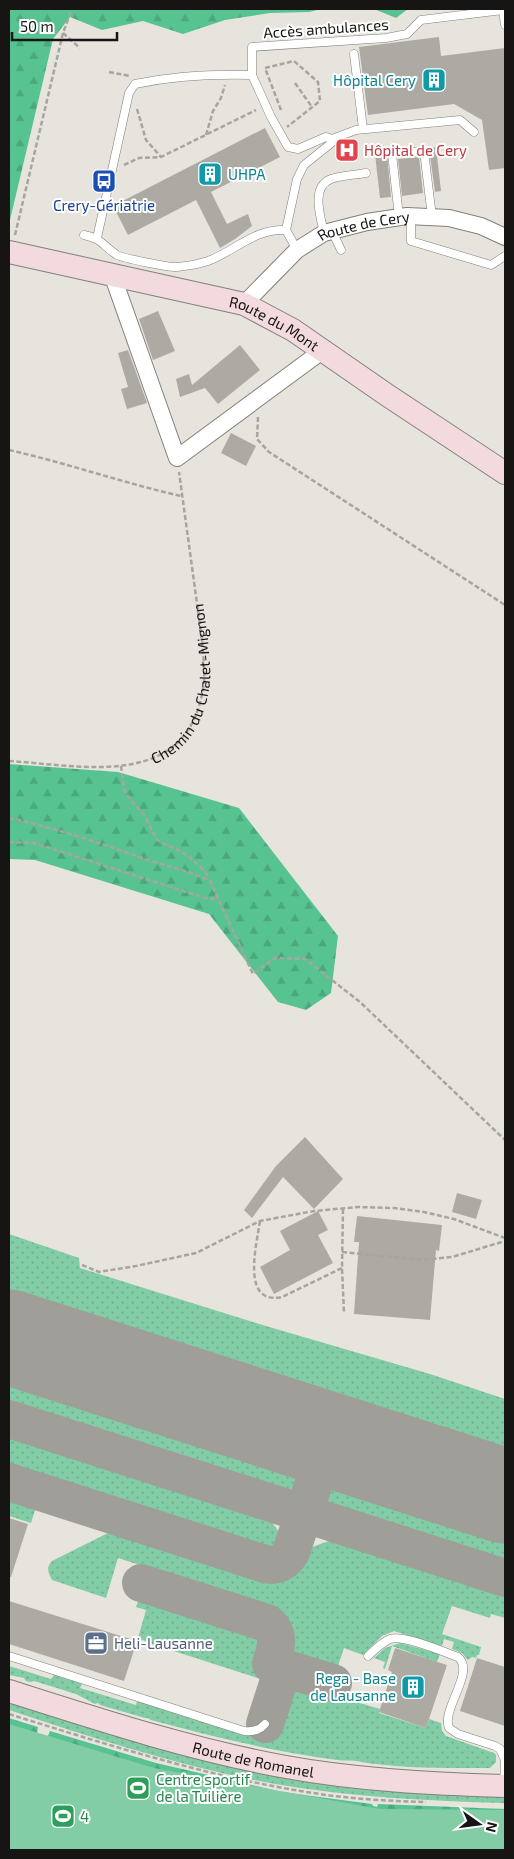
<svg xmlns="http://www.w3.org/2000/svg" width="514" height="1859" viewBox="0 0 514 1859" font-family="'Exo 2',sans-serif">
<defs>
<pattern id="green-dots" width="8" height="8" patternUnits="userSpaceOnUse" patternTransform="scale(1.25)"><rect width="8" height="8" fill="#82cca6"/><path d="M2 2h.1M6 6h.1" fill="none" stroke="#70ae8e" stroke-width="1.8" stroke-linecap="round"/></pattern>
<pattern id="forest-firs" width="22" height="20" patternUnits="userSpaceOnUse" patternTransform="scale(1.25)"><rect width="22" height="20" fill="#57c391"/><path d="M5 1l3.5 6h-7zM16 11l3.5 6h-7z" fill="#4ba77c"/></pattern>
</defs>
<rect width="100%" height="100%" fill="#e7e4de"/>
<g fill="url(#green-dots)">
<path d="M9 1234 79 1258 80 1268 266 1326 430 1374 505 1399V1470L9 1310Z"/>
<path d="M9 1362 289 1452C316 1466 304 1501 274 1495L9 1410Z"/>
<path d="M9 1427 256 1506C268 1520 296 1539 270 1553L9 1470Z"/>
<path d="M346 1471 505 1521V1570L332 1513C315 1496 324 1474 346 1471Z"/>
<path d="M9 1494 35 1503 36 1507 31 1523 9 1516Z"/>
<path d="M114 1530 265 1578C287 1579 303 1567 312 1547L337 1538 347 1536 505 1587V1618L491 1614 490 1618 452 1606 442 1634 481 1647 479 1655H477L476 1658 472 1657 468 1660 462 1653 452 1649 454 1642 444 1639 442 1646 394 1631 382 1636 363 1655 344 1648 334 1678 278 1659C280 1638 288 1630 264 1617L143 1578 146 1567 118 1558 106 1598 52 1580C48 1572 46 1568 52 1561Z"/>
<path d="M148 1590 264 1629 271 1638V1644L261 1679 152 1644 138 1638 146 1610 136 1607 141 1593Z"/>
<path d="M400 1643 440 1654 437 1662 392 1646 385 1669 383 1668 385 1662 374 1658 385 1648Z"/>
<path d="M9 1666 51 1679 54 1675 82 1684 80 1688 136 1705 137 1701 243 1735C282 1739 271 1703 287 1681 299 1671 318 1682 332 1686L329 1694 380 1709 379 1713 420 1726 426 1728 429 1719 441 1723 442 1731 446 1736 494 1753 496 1755V1762L490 1768C445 1768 400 1769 356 1761 350 1760 344 1761 337 1760 272 1751 213 1737 151 1720L148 1718H145L100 1705 98 1703 95 1704 76 1694 34 1681 31 1682 26 1681 24 1678 9 1675Z"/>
<path d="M9 1701 133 1741 505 1795V1803C428 1801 352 1797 275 1784 185 1768 96 1739 9 1710Z"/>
</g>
<g fill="url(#forest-firs)">
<path d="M9 9H321L309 12 270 13 225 20 183 34 143 21 102 30 70 17 53 39 9 224Z"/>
<path d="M374 9H408L396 18Z"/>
<path d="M9 764 118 772 239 808 338 936 331 993 306 1010 278 1002 209 914 35 860 9 859Z"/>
<path d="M9 1718 38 1727 37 1734 47 1738 50 1731 156 1763 282 1792 372 1804 373 1806 377 1807 378 1804 505 1809V1823L402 1819 9 1746Z"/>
</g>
<path fill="#82cca6" d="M9 1724 154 1768 380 1809 505 1810V1850H9Z"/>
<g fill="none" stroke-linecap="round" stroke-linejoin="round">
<g stroke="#a09e98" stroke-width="38">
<path d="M9 1419 505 1578"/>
<path d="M288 1427C310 1437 318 1446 318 1471"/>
<path d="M9 1482 265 1564C277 1567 285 1562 291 1552L318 1471C331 1453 346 1449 367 1452"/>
<path d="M141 1583 267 1623C281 1635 276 1648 271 1664L283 1668"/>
<path d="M265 1724 283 1668 333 1683"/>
</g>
<path stroke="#a09e98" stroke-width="95" d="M9 1337 505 1496"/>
</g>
<g fill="#adaaa4">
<path d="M439 37 441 56 505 48V168L489 170 482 120 454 104 368 115 359 47Z"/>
<path d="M265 128 280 157 211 192 227 224 248 214 252 226 235 239 220 248 196 200 128 235 113 206Z"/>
<path d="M436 147 441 191 435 192 429 148Z"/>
<path d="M387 153 391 197 380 198 375 154Z"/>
<path d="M419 157 423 193 402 196 398 159Z"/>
<path d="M158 311 175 351 153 360 139 319Z"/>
<path d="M240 345 260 370 218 404 205 388 180 397 176 379 189 374 192 385Z"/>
<path d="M128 350 147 403 127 409 121 389 128 387 118 353Z"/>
<path d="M231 433 256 446 246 466 221 453Z"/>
<path d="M305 1137 343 1179 314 1209 283 1177 252 1218 244 1210 276 1166Z"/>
<path d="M457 1193 482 1200 476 1219 452 1212Z"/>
<path d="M318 1211 328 1230 318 1235 333 1263 274 1294 260 1267 290 1250 280 1231Z"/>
<path d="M357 1216 442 1225 439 1251 436 1250 430 1320 354 1314 359 1242H354Z"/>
<path d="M9 1518 28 1524 11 1577H9Z"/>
<path d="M9 1601 137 1641 124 1681 9 1644Z"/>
<path d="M395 1648 447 1665 426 1728 379 1712 392 1672 388 1670Z"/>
<path d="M477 1658 505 1667V1726L460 1711Z"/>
</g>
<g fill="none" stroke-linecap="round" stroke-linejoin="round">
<g stroke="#83807b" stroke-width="9">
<g id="service">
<path d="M354 54 363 129"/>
<path d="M252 75 271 117 288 147 298 149 326 137 332 139V142L329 145 304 165 297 179 286 230"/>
<path d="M332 139 356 130 460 120 474 132"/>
<path d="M411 216V241L491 265 505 256"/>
<path d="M399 217 392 154 424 151 432 217"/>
<path d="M332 231 341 250"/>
<path d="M324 233C321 218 310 187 331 179 342 175 355 175 366 173"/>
<path d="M84 235C103 239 103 246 117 255 122 258 171 268 177 267 187 266 199 264 208 261 235 251 255 228 286 230L297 250"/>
<path d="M97 238 129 93 135 84C173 76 214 74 252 75V47L386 38 407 34 421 20 503 10 505 25"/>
<path d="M9 1656 244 1731C252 1732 260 1730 265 1724"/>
<path d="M368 1656C375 1650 382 1642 390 1639 403 1634 444 1652 458 1657 476 1672 441 1709 449 1728L458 1734 495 1746 500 1749 505 1760"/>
<path d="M504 1785 505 1762"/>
</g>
</g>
<g stroke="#83807b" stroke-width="18">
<g id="minor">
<path d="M112 274 177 458 322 351"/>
<path id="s2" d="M244 304 297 250 324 233 367 222 407 216 449 218 481 226 505 237"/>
</g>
</g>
<g stroke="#83807b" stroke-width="24">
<g id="secondary">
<path id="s3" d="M9 252 244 304 293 330 387 395 505 473"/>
<path id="s4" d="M9 1691C100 1720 192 1750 286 1767 358 1780 432 1784 505 1786"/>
</g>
</g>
<g stroke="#a8a5a1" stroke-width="2.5" stroke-dasharray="5 2.5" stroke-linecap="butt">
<path d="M63 33 80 48"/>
<path d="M109 72 130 76"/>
<path d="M295 83 312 107"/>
<path d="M137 109 146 140 161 157"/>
<path d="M281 110 265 68 294 61 318 82 320 101 287 127"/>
<path d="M206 135 213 111 221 98 225 85"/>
<path d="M124 165 139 158 161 157 256 110"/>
<path d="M15 235 63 33 72 9"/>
<path d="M258 417 257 439 269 452 505 605"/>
<path d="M9 450C67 463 123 483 181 496"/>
<path id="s1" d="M9 761C87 766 191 791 204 682 205 669 203 654 202 640L179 472"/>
<path d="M121 766 124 789 129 798 144 815 157 840 187 855 205 871 209 879"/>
<path d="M9 818C57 828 102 844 148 860 169 867 191 871 210 881L253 974 275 958 305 959 360 1002 505 1140"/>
<path d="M9 842 34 843 205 898 213 899 216 895"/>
<path d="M343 1209 342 1268 344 1313"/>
<path d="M260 1221C257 1243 240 1306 282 1297L342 1268"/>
<path d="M342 1252 423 1260 452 1257 505 1241"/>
<path d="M82 1265 99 1272 136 1266 196 1253 260 1221 314 1211 358 1207 394 1208 424 1212 454 1219 505 1238"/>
<path d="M9 1714C108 1745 209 1777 313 1793 350 1799 389 1801 426 1802"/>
</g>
<use href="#service" stroke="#fff" stroke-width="8"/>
<use href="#minor" stroke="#fff" stroke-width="16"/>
<use href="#secondary" stroke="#f2dade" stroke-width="22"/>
</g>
<defs>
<g id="building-square" transform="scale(1.25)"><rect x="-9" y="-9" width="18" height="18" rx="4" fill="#0f9aa8" stroke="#fff"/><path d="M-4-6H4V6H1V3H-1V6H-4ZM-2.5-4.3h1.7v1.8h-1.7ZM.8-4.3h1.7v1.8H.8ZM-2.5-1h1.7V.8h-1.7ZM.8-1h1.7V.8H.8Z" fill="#fff"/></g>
<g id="hospital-square" transform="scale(1.25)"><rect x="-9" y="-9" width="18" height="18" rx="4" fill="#e0444e" stroke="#fff"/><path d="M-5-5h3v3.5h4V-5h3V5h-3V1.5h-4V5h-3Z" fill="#fff"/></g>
<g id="bus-square" transform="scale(1.25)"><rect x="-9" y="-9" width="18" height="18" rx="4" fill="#1a4fb4" stroke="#fff"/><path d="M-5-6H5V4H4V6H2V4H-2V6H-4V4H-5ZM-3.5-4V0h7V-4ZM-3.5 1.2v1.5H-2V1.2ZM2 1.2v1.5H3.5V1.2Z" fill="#fff"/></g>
<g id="office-square" transform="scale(1.25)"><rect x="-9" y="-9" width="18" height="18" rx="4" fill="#5c6f8a" stroke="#fff"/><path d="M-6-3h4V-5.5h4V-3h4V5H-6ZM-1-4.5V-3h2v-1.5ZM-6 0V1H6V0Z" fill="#fff"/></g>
<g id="stadium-square" transform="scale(1.25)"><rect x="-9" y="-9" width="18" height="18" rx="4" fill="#2e9e5b" stroke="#fff"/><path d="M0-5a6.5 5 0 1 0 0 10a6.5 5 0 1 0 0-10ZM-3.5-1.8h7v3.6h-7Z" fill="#fff"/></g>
</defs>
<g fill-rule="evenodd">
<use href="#building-square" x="434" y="80"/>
<use href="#hospital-square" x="347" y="150"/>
<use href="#building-square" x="210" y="174"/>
<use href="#bus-square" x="104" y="181"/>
<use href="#office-square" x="96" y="1643"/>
<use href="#building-square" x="413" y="1687"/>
<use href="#stadium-square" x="138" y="1788"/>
<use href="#stadium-square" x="63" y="1816"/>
</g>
<g text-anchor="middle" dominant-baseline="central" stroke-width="4" stroke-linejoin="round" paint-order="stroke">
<g font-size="15" fill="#161513" stroke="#fff">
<text transform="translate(326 28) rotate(-4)">Accès ambulances</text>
<text stroke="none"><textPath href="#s2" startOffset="148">Route de Cery</textPath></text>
<text stroke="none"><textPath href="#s3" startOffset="276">Route du Mont</textPath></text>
<text stroke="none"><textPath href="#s1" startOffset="232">Chemin du Chalet-Mignon</textPath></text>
<text stroke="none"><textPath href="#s4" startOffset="254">Route de Romanel</textPath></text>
</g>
<g font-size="15" fill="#0d838f" stroke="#fff" text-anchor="end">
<text x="416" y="80">Hôpital Cery</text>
<text x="228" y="174" text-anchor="start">UHPA</text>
<text x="396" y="1678">Rega - Base<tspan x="396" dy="17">de Lausanne</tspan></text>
</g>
<g font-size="15" fill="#be3a42" stroke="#fff" text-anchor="start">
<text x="364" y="150">Hôpital de Cery</text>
</g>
<g font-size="15" fill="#164399" stroke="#fff">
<text x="104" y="205">Crery-Gériatrie</text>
</g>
<g font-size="15" fill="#4e5e75" stroke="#fff" text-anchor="start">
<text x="114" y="1643">Heli-Lausanne</text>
</g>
<g font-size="15" fill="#27864d" stroke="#fff" text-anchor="start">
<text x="156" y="1779">Centre sportif<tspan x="156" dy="17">de la Tuilière</tspan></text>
<text x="80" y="1816">4</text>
</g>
</g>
<rect width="514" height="1859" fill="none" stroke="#161513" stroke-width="20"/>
<g transform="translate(479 1824) rotate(104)" stroke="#ffffff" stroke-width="4" paint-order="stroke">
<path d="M0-4L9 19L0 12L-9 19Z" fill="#161513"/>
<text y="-8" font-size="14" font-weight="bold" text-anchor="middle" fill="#161513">N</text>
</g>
<path d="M12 32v8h105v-8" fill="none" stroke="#161513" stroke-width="2.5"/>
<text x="20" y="32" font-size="15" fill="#161513" stroke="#ffffff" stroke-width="4" paint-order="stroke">50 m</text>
</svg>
